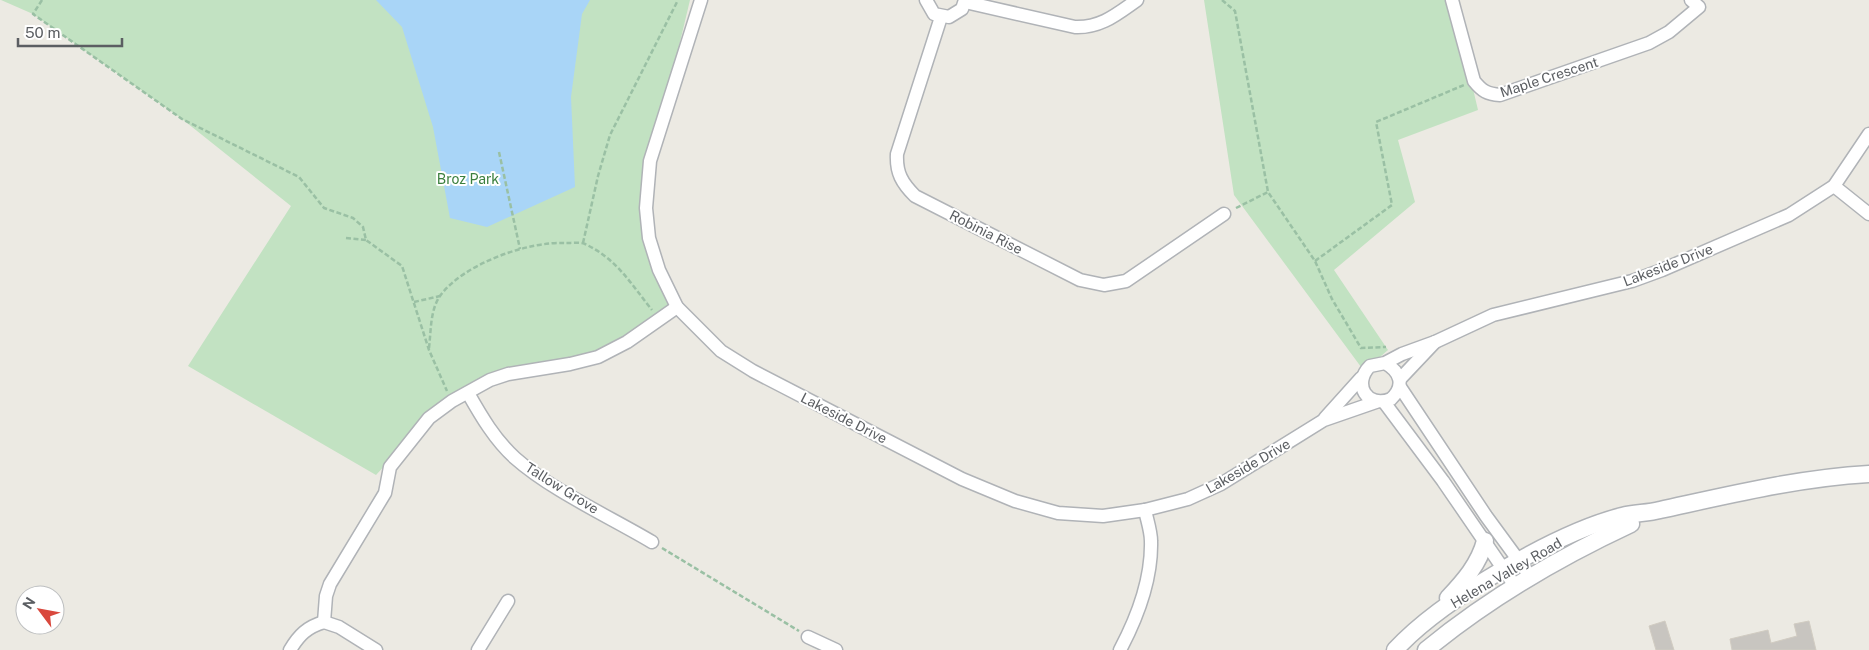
<svg xmlns="http://www.w3.org/2000/svg" width="1869" height="650" viewBox="0 0 1869 650" font-family="'Public Sans',sans-serif">
<rect width="100%" height="100%" fill="#eceae3"/>
<g fill="#c2e2c2">
<path d="M1 0H690L661 122 646 208 677 307 598 357 508 374 429 418 376 475 188 366 291 206 182 119 33 14Z"/>
<path d="M1204 0H1452L1478 110 1398 140 1415 202 1334 270 1388 350 1364 371 1234 195Z"/>
</g>
<path fill="#a9d5f7" d="M376 0H590L582 14 571 97 575 187 487 227 450 218 433 127 402 27Z"/>
<g fill="#c8c5c0" stroke="#d1ccc2">
<path d="M1665 621 1674 650H1656L1649 626Z"/>
<path d="M1809 621 1816 650H1732L1730 639 1768 630 1771 643 1797 636 1794 624Z"/>
</g>
<g fill="none" stroke-linecap="round" stroke-linejoin="round">
<g stroke="#b0b3b7" stroke-width="15">
<g id="minor">
<path d="M701 0 650 161 646 208 649 238 659 270 677 307 721 351 753 371 962 479 1015 501 1058 513 1103 516 1145 510 1188 499 1221 484 1324 420 1376 402"/>
<path d="M926 0 934 14 949 17 962 9 965 0"/>
<path d="M1452 0 1474 81C1482 91 1487 94 1500 95L1649 43 1669 32 1699 7 1691 0"/>
<path d="M965 2 1075 27C1101 28 1117 14 1137 0"/>
<path d="M941 17 897 154C896 173 902 183 915 196L1080 280 1104 285 1126 281 1224 214"/>
<path d="M1834 186 1869 214"/>
<path d="M1385 363C1401 372 1405 386 1391 399 1367 409 1352 384 1370 366L1385 363 1402 354 1435 342 1493 315 1632 281 1662 270 1789 215 1834 186 1869 134"/>
<path d="M1400 379 1435 342"/>
<path d="M1400 387 1486 516 1530 576"/>
<path d="M468 393C481 416 495 440 515 458 551 490 610 517 652 542"/>
<path d="M1384 402 1443 481 1515 586"/>
<path d="M1325 418 1361 378"/>
<path d="M324 622 326 596 330 584 385 493 390 467 429 418 452 401 490 380 508 374 570 364 598 357 627 342 677 307"/>
<path d="M324 622 339 627 376 650"/>
<path d="M808 637 836 650"/>
<path d="M290 650C299 635 307 627 324 622"/>
<path d="M478 650 508 601"/>
<path d="M1120 650C1137 618 1152 578 1151 541 1151 531 1147 520 1145 510"/>
</g>
</g>
<g stroke="#b0b3b7" stroke-width="19">
<g id="tertiary">
<path d="M1448 598C1464 581 1479 564 1485 541"/>
<path d="M1395 650C1441 600 1556 533 1622 516 1635 513 1648 513 1660 510 1729 495 1798 478 1869 474"/>
<path d="M1426 650C1488 599 1558 558 1631 524"/>
</g>
</g>
<g stroke="#9ac0a4" stroke-width="2.5" stroke-dasharray="5 2.5" stroke-linecap="butt">
<path d="M42 0 33 14 182 119 299 177 324 208 353 218 363 227 366 240 402 266 429 350 447 391"/>
<path d="M1222 0 1235 11 1268 192 1315 261 1332 299 1361 348 1386 347"/>
<path d="M499 152 520 249"/>
<path d="M1236 208 1268 192"/>
<path d="M346 238 366 240"/>
<path d="M583 243 598 176 610 135 678 0"/>
<path d="M1315 261 1392 205 1376 122 1464 85"/>
<path d="M414 302 440 296"/>
<path d="M429 348C431 332 430 310 440 296 463 264 528 241 566 243 572 243 580 242 585 244 617 259 631 284 652 310"/>
<path d="M662 548 799 631"/>
</g>
<use href="#minor" stroke="#fff" stroke-width="12"/>
<use href="#tertiary" stroke="#fff" stroke-width="16"/>
</g>
<g text-anchor="middle" dominant-baseline="central" stroke-width="4" stroke-linejoin="round" paint-order="stroke">
<g font-size="14" fill="#5b5e62" stroke="#fff">
<text transform="translate(1549 77) rotate(-18)">Maple Crescent</text>
<text transform="translate(986 232) rotate(27)">Robinia Rise</text>
<text transform="translate(1668 265) rotate(-21)">Lakeside Drive</text>
<text transform="translate(844 418) rotate(27)">Lakeside Drive</text>
<text transform="translate(1248 466) rotate(-30)">Lakeside Drive</text>
<text transform="translate(562 488) rotate(32)">Tallow Grove</text>
<text transform="translate(1506 573) rotate(-30)">Helena Valley Road</text>
</g>
<g font-size="14" fill="#3c803f" stroke="#fff">
<text x="468" y="179">Broz Park</text>
</g>
</g>
<g transform="translate(40 610) rotate(302)"><circle r="24" fill="#ffffff" stroke="#bdbfc0"/>
<path d="M0-4L9 19L0 12L-9 19Z" fill="#d9483d"/>
<text y="-8" font-size="14" font-weight="bold" text-anchor="middle" fill="#5b5e62">N</text>
</g>
<path d="M18 38v8h104v-8" fill="none" stroke="#5b5e62" stroke-width="2.5"/>
<text x="25" y="38" font-size="15" fill="#5b5e62" stroke="#ffffff" stroke-width="4" paint-order="stroke">50 m</text>
</svg>
